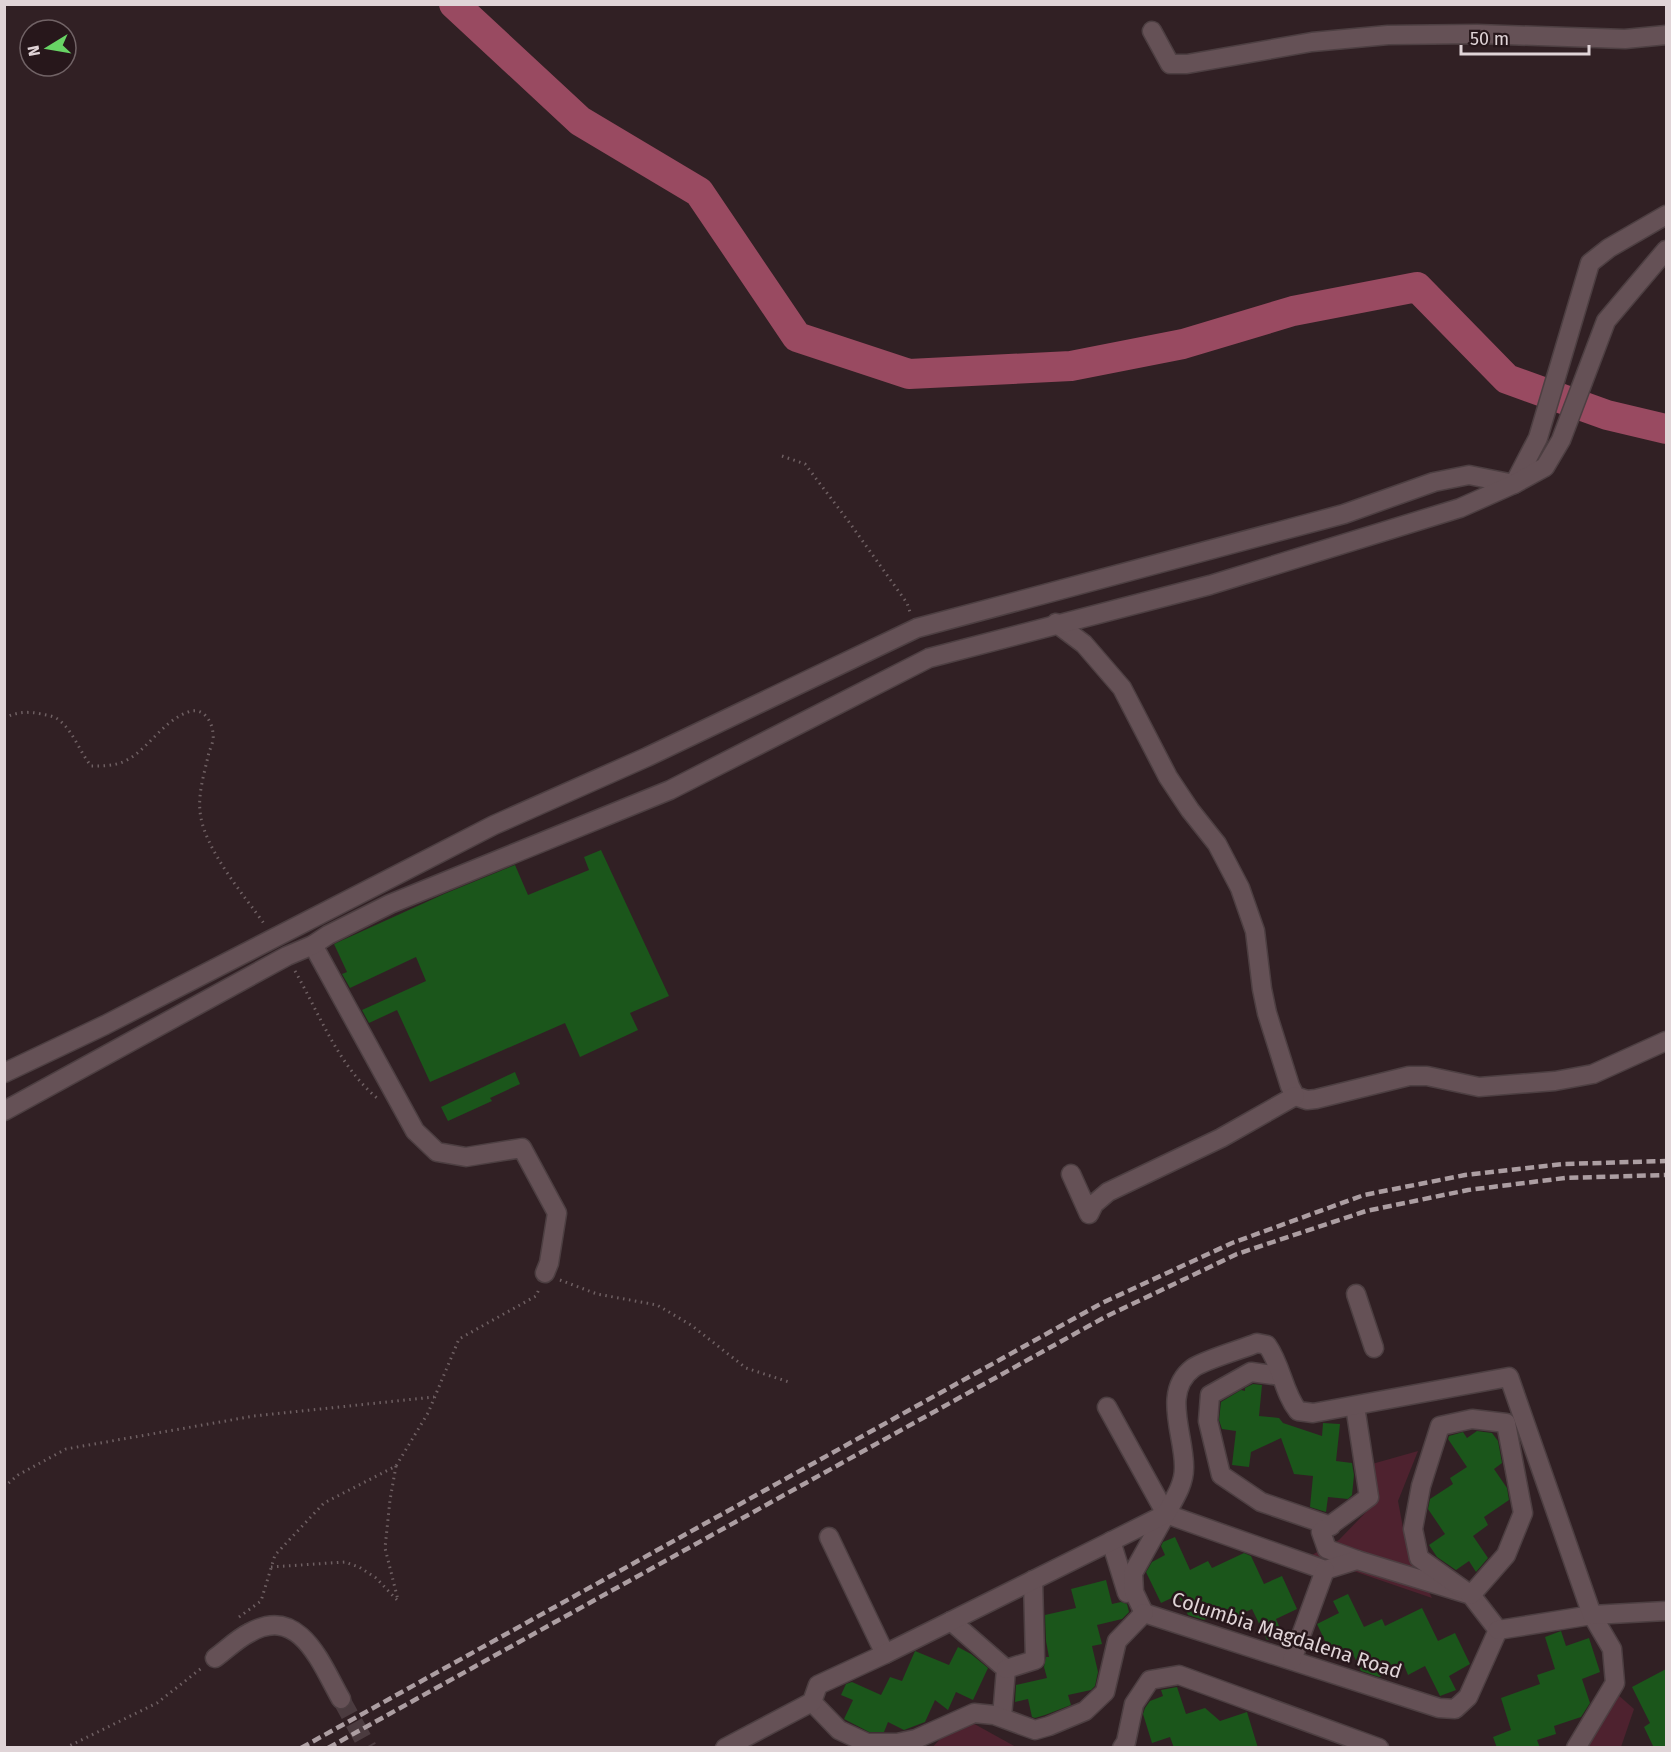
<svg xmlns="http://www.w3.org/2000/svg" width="1671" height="1752" viewBox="0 0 1671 1752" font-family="'Fira Sans',sans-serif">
<rect width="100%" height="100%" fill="#312024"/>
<g fill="#4e222f">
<path d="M1418 1451 1398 1501 1407 1549 1432 1598 1310 1556 1339 1540 1366 1512 1372 1464Z"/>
<path d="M1617 1694 1634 1709 1621 1747 1586 1748Z"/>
<path d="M960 1716 1016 1747 932 1748Z"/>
</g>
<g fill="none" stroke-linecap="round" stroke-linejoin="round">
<path stroke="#994a61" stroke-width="30" d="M454 4 580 121 699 192 797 337 909 374 1071 366 1183 344 1293 311 1417 287 1507 379 1607 415 1666 429"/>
</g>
<g fill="#1b561b">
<path d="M601 850 669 996 630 1013 638 1030 580 1057 565 1023 430 1082 397 1010 369 1023 362 1010 426 981 416 957 350 988 342 974 347 972 334 944 444 894 515 865 528 895 589 870 584 857Z"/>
<path d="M515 1072 520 1084 490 1098 492 1101 448 1121 441 1107Z"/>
<path d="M1253 1384 1262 1385 1259 1416 1279 1418 1283 1423 1322 1436 1323 1423 1340 1424 1336 1461 1352 1463 1354 1475 1352 1495 1348 1499 1328 1497 1326 1512 1310 1507 1313 1476 1294 1474 1281 1438 1251 1452 1249 1467 1232 1465 1236 1431 1222 1429 1219 1420 1221 1402 1241 1390 1245 1391V1388Z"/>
<path d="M1477 1431 1492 1433 1498 1441 1502 1463 1494 1469 1507 1488 1509 1500 1484 1517 1488 1525 1473 1536 1488 1558 1476 1572 1469 1561 1456 1570 1437 1557 1429 1545 1445 1534 1428 1509 1430 1499 1453 1484 1450 1478 1467 1467 1448 1439 1449 1436 1463 1432 1467 1438Z"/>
<path d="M1175 1537 1190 1570 1208 1561 1212 1568 1244 1553 1251 1556 1264 1584 1282 1576 1297 1609 1276 1619 1282 1633 1267 1640 1252 1609 1235 1617 1230 1608 1204 1620 1188 1615 1178 1595 1161 1603 1146 1572 1152 1562 1165 1555 1161 1546 1163 1542Z"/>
<path d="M1106 1580 1112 1604 1121 1602 1127 1604 1129 1612 1122 1619 1097 1625 1102 1644 1092 1646 1098 1672 1095 1686 1091 1690 1068 1695 1071 1705 1045 1715 1035 1718 1032 1717 1028 1699 1015 1702 1016 1685 1047 1678 1044 1667 1046 1657H1049L1046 1641 1045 1615 1076 1608 1071 1589Z"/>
<path d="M1348 1594 1364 1627 1382 1619 1385 1626 1422 1608 1438 1641 1455 1633 1470 1664 1449 1676 1456 1690 1440 1696 1425 1666 1408 1675 1404 1665 1379 1677 1361 1671 1352 1652 1334 1660 1317 1624 1339 1613 1333 1601Z"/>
<path d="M1561 1631 1566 1646 1589 1638 1600 1672 1582 1679 1590 1703 1581 1717 1554 1726 1556 1734 1537 1740 1540 1748H1497L1493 1737 1511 1730 1501 1698 1540 1684 1537 1675 1555 1669 1545 1637Z"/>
<path d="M958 1647 971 1654 988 1668 973 1700 956 1692 948 1710 935 1700 925 1722 904 1730 888 1722 884 1732H869L844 1719 853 1700 841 1695 846 1684 852 1682 881 1695 890 1677 902 1681 915 1651 949 1665Z"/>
<path d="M1666 1669V1748H1654L1644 1727 1650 1723 1632 1687Z"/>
<path d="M1177 1687 1186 1714 1205 1708 1220 1721 1247 1712 1258 1748H1174L1170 1737 1152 1743 1143 1714 1145 1708 1150 1701 1163 1696 1161 1690Z"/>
</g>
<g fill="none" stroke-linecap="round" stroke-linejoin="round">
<path stroke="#4b3b3f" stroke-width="18" stroke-dasharray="18 9" stroke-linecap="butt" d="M341 1699 368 1748"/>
<g stroke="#4d3f42" stroke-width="21">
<g id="minor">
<path d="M1152 31 1170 64H1187L1312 42 1388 35 1477 34 1625 39 1666 35"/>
<path d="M1514 484 1538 438 1590 263 1609 248 1666 215"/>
<path d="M1056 623 1084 644 1122 688 1168 777 1190 810 1217 844 1240 888 1255 931 1262 989 1267 1013 1290 1086 1295 1096 1307 1100 1316 1099 1409 1076H1427L1479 1087 1555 1081 1593 1074 1666 1041"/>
<path d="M313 945 415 1131 437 1152 466 1157 522 1148 557 1213 549 1263 545 1273"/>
<path d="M4 1073 105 1025 494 825 647 757 917 628 1344 514 1434 482 1469 475 1514 484"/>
<path d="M4 1111 287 956 313 945 328 935 390 904 670 790 929 658 1210 585 1460 508 1514 484 1545 467 1561 440 1606 321 1666 250"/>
<path d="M1071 1174 1089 1214 1094 1204 1108 1192 1221 1138 1295 1096"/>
<path d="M1356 1294 1374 1348"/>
<path d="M1281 1376 1251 1372 1210 1395 1208 1421 1221 1475 1261 1502 1331 1526"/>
<path d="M1355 1406 1369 1497 1321 1532 1327 1549 1357 1560"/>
<path d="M1107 1407 1166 1514 1325 1570 1357 1560 1471 1595 1498 1630"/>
<path d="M1472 1419 1506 1423 1523 1513 1506 1555 1471 1595 1419 1558 1413 1529 1421 1486 1440 1426Z"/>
<path d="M829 1537 885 1654"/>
<path d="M1111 1541 1127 1593"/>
<path d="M1144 1613 1439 1708 1455 1709 1468 1697 1498 1630"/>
<path d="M1144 1613 1134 1592 1133 1573 1166 1514"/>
<path d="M951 1621 1006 1669 1002 1717"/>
<path d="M1498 1630 1592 1615 1612 1649 1615 1683 1576 1748"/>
<path d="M215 1658C226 1650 237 1639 249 1633 300 1604 321 1664 341 1699"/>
<path d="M1292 1660 1325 1570"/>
<path d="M1006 1669 1035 1660 1033 1580"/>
<path d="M812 1702 839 1730 867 1743H897L916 1739 974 1713 994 1715 1035 1730 1049 1726 1085 1711 1105 1692 1117 1641 1144 1613"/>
<path d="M725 1748 812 1702 818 1685 885 1654 1166 1514C1174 1499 1184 1485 1184 1468 1185 1436 1161 1392 1193 1368 1204 1360 1243 1349 1257 1343L1267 1345C1282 1366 1283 1392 1298 1411L1313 1413 1509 1377 1592 1615 1666 1611"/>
<path d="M1122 1748 1126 1742 1134 1704 1150 1680 1179 1675 1379 1748"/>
</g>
</g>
<g stroke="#6f6063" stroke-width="3" stroke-dasharray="1.5 4.5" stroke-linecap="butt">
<path d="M782 456 805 464 849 522 907 603 910 612"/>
<path d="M4 718C17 712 27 711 41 714 47 715 54 716 59 720 73 731 80 752 91 766 103 766 116 766 127 760 149 748 163 721 188 712 202 706 213 721 213 735 214 740 211 747 209 752 205 771 198 792 200 811 203 848 244 895 265 925"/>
<path d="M295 971C320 1015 338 1065 377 1098"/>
<path d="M560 1280 597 1294 657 1305 691 1325 746 1368 789 1382"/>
<path d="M396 1466 390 1500 385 1548 398 1600"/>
<path d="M4 1487 18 1475 66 1449 254 1416 434 1397"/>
<path d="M271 1567 345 1562 359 1567 376 1578 398 1601"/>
<path d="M239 1617 261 1601 275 1555 324 1503 396 1466 428 1413 459 1339 536 1296 540 1287"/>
<path d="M65 1748 157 1703 203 1667"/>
</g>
<use href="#minor" stroke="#655156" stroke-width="18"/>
<g stroke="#ac9ea2" stroke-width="4.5" stroke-dasharray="9 4.5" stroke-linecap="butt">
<path d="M301 1748 1102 1303 1232 1243 1364 1195 1465 1175 1563 1164 1666 1161"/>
<path d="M328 1748 1105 1317 1237 1254 1366 1211 1468 1190 1565 1178 1666 1175"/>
</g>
</g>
<g text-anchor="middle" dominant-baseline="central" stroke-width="5" stroke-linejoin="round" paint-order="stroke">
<g font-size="20" fill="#e0d4d7" stroke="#27171b">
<text transform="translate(1287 1635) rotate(18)">Columbia Magdalena Road</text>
</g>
</g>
<rect width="1671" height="1752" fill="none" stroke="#e0d4d7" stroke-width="12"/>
<g transform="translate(48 48) rotate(259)"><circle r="28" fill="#27171b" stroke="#716366" stroke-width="1.5"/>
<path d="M0-4.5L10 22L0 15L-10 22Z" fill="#68d465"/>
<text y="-9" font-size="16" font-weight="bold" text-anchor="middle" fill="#e0d4d7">N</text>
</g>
<path d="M1461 45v9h128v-9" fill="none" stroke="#e0d4d7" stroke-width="3"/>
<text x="1470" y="45" font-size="18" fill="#e0d4d7" stroke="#27171b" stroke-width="4.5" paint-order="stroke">50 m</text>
</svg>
